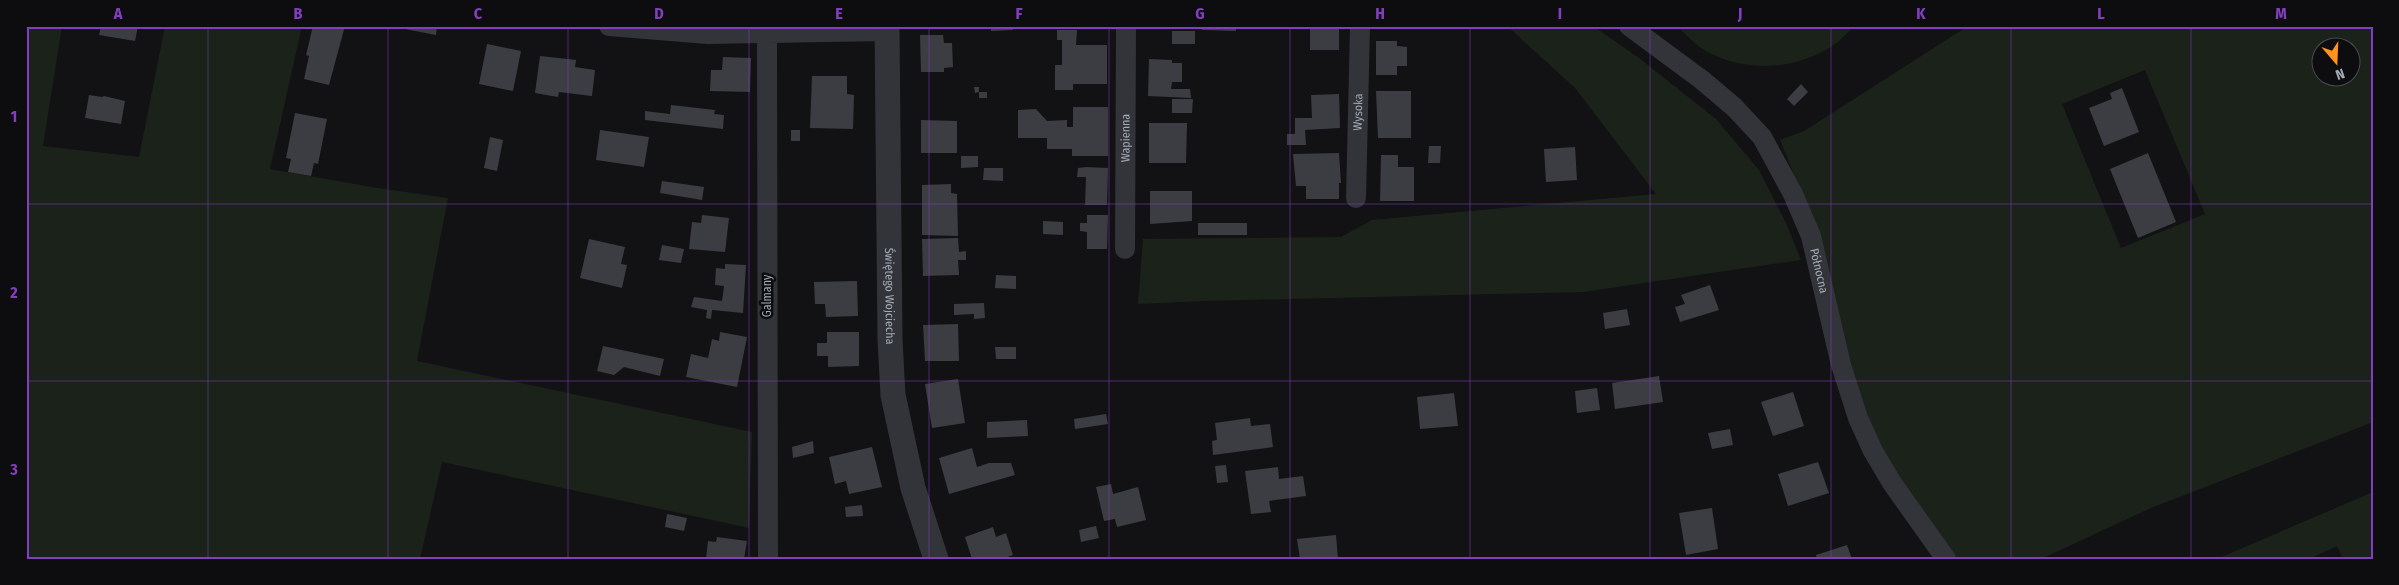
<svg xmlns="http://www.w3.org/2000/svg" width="2399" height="585" viewBox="0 0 2399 585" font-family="'Fira Sans Condensed',sans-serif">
<rect width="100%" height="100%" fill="#121214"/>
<g fill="#1a221a" fill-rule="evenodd">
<path d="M26 26H62L43 146 139 157 165 26H302L270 169 377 188 448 198 417 361 752 432 749 528 442 462 420 559H26Z"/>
<path d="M1507 26H1593L1639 58 1716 119 1759 170 1787 225 1801 260 1583 292 1203 301 1138 304 1143 239 1341 237 1372 220 1656 194 1575 88Z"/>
<path d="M1676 26H1854C1847 33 1840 41 1831 47 1794 70 1745 73 1706 51 1695 45 1686 34 1676 26Z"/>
<path d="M1968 26H2373V422L2151 508 2041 559H1955L1894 472 1859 404 1812 220 1780 140 1804 131ZM2322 48H2352V78H2322ZM2145 70 2205 214 2121 248 2062 104Z"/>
<path d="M2373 492V559H2343L2337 546 2309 559H2217Z"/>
</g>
<g fill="#3c3d42">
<path d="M101 26H138L135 41 99 35Z"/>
<path d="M313 26H345L329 85 304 79 309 56 306 55Z"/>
<path d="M406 26H437L436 35 405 29Z"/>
<path d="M991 26H1013V30L991 31Z"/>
<path d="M1202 26H1236V31L1202 30Z"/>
<rect x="1310" y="26" width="29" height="24"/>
<path d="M1057 30H1077L1076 45H1107V84H1073V90H1055V65H1062V40H1057Z"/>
<rect x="1172" y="31" width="23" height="13"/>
<path d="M920 35H943L944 43H952L953 67 944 68V72H921Z"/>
<path d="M1376 41H1397V46L1407 47V66H1397V75H1376Z"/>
<path d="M487 44 521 51 513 91 479 84Z"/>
<path d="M540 56 576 60 575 67 595 70 592 96 559 92 558 97 535 93Z"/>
<path d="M723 57 751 58 750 92 710 91 711 70H722Z"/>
<path d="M1149 59 1172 60V63H1182V82H1172L1171 89H1190L1191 98 1148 96Z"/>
<path d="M812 76H847V94L854 95 853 129 810 128Z"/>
<path d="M1801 84 1808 92 1794 106 1787 99Z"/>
<path d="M974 87H979V92H987V98H979V92L975 93Z"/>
<path d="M2122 88 2139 132 2104 146 2089 108 2112 99 2110 93Z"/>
<path d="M1376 91H1411V138H1378Z"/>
<path d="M1339 94 1340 128 1305 130 1306 145H1287V134H1295V118H1312L1311 95Z"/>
<path d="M89 95 102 97 104 96 125 101 121 124 85 118Z"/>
<path d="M1172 99H1193L1192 113H1172Z"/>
<path d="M671 105 715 110 714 114 724 115 723 129 645 120V111L670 114Z"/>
<path d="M1073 107H1108V156H1072V149H1047V138H1018V110L1036 109 1047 121 1067 120V127H1073Z"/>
<path d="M295 113 327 119 318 164 314 163 311 176 288 172 291 159 286 158Z"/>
<path d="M921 120 957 121V153H921Z"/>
<path d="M1149 123H1187L1186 163H1149Z"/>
<path d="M600 130 649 137 644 167 596 160Z"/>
<rect x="791" y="130" width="9" height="11"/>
<path d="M490 137 503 140 497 171 484 168Z"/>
<path d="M1429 146H1441L1440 163H1428Z"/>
<path d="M1575 147 1577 180 1546 182 1544 149Z"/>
<path d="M1339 153 1341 183H1339V199H1306V186H1296L1293 154Z"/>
<path d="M2148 153 2176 222 2138 238 2110 169Z"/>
<path d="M1381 155H1398V167H1414V201H1380Z"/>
<path d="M961 156H978V167L961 168Z"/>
<path d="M1086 167 1108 168 1107 205H1085L1086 177H1077L1078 168Z"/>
<path d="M984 168H1003V181L983 180Z"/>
<path d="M662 181 704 187 702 200 660 193Z"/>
<path d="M951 184V193L957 194 958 236 922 235V185Z"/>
<path d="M1150 191H1192V221L1150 224Z"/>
<path d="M702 215 729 218 725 252 689 249 692 222 701 223Z"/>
<path d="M1087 215H1108L1107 249H1087V232L1080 231V223H1087Z"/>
<path d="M1043 221 1063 222V235L1043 234Z"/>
<rect x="1198" y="223" width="49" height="12"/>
<path d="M958 238 959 252 966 251V260H958L959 275 923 276 922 239Z"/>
<path d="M589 239 625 247 621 264 627 265 622 288 580 278Z"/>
<path d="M662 245 684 249 681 263 659 260Z"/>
<path d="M725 264 746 265 743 313 712 310 711 319 706 318 707 310 691 307 694 297 722 301 724 286 715 285 716 268 725 269Z"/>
<path d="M996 275 1016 276V289L995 288Z"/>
<path d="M857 281 858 316 826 317 825 304H815L814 282Z"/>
<path d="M1710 285 1719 310 1680 322 1675 307 1685 304 1681 295Z"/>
<path d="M984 303 985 318 974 319V314L954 315V304Z"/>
<path d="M1627 309 1630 325 1605 329 1603 313Z"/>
<path d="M958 324 959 361H925L923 325Z"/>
<path d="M720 332 747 337 737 387 686 377 691 354 708 358 712 339 719 341Z"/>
<path d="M827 332H859V366L828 367V356H817V343H827Z"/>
<path d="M603 346 664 359 660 376 624 367 614 375 597 371Z"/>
<path d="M995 347H1016V359H996Z"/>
<path d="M1659 376 1663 402 1615 409 1612 383Z"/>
<path d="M958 379 965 423 932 428 925 384Z"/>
<path d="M1597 388 1600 410 1577 413 1575 391Z"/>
<path d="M1793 392 1804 426 1773 436 1761 402Z"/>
<path d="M1454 393 1458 426 1420 429 1417 397Z"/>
<path d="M1106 414 1108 424 1075 429 1074 419Z"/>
<path d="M1250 418 1251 426 1270 424 1273 447 1213 455 1212 441 1217 440 1215 423Z"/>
<path d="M1027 420 1028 436 987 438V422Z"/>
<path d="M1730 429 1733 445 1712 449 1708 433Z"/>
<path d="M813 441 814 453 793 458 792 447Z"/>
<path d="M872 447 882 487 849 494 846 481 835 484 829 457Z"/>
<path d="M972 448 977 467 989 463H1011L1015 475 949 494 939 458Z"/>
<path d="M1818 462 1829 493 1788 506 1778 474Z"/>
<path d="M1226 465 1228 482 1217 483 1215 466Z"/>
<path d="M1278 467 1279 479 1303 476 1306 496 1269 501 1271 512 1251 514 1245 471Z"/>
<path d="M1111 484 1113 494 1138 487 1146 520 1117 527 1115 519 1104 521 1096 487Z"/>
<path d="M862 505 863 516 846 517 845 507Z"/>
<path d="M1712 508 1718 549 1686 555 1679 513Z"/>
<path d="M667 514 687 518 684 531 665 527Z"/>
<path d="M1096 526 1099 538 1081 542 1079 530Z"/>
<path d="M993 527 996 537 1006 533 1013 555 1002 559H972L965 537Z"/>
<path d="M1336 535 1338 559H1300L1297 539Z"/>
<path d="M717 537 747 541 744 559H706L708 541 716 542Z"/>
<path d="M1847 545 1852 559H1817L1816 555Z"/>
</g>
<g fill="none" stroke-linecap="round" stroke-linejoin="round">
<g stroke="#323439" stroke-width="20">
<path d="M609 26 708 34 767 33"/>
<path id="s1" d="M1629 26 1702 80 1734 107 1762 137 1793 194 1811 236 1841 365 1858 418 1873 451 1892 483 1946 559"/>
<path id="s2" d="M1356 198 1360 26"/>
<path id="s3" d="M1125 249 1126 26"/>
<path d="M768 559 767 33 887 31"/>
</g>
<path stroke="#323439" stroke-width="25" id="s4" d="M887 26 890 340 893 395 913 488 936 559"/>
</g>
<path fill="none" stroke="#813fbe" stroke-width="1" stroke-opacity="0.55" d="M208 26V559M388 26V559M568 26V559M749 26V559M929 26V559M1109 26V559M1290 26V559M1470 26V559M1650 26V559M1831 26V559M2011 26V559M2191 26V559M26 204H2373M26 381H2373"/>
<g text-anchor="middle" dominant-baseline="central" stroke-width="5" stroke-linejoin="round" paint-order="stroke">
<g font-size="12" fill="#a2abb6" stroke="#0d0d0f">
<text stroke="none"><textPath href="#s2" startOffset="86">Wysoka</textPath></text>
<text stroke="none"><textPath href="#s3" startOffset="111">Wapienna</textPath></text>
<text stroke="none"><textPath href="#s1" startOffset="320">Północna</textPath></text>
<text stroke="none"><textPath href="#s4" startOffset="270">Świętego Wojciecha</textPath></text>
<text transform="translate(767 296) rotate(-90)">Galmany</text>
</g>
</g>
<rect width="2399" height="585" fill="none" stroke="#0d0d0f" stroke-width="55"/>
<g transform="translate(2336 62) rotate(161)"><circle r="24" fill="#0d0d0f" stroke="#494c52"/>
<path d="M0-4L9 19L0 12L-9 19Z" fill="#ff931e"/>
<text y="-8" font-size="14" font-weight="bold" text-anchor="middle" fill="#a2abb6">N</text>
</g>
<rect x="28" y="28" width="2344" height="530" fill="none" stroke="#813fbe" stroke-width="2"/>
<g font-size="16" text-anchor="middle" font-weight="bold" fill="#813fbe">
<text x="118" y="19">A</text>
<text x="298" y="19">B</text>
<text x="478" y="19">C</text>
<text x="659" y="19">D</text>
<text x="839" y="19">E</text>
<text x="1019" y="19">F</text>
<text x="1200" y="19">G</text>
<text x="1380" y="19">H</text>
<text x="1560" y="19">I</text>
<text x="1740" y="19">J</text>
<text x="1921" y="19">K</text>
<text x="2101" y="19">L</text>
<text x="2281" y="19">M</text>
<text x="14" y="122">1</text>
<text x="14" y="298">2</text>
<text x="14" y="475">3</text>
</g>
</svg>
